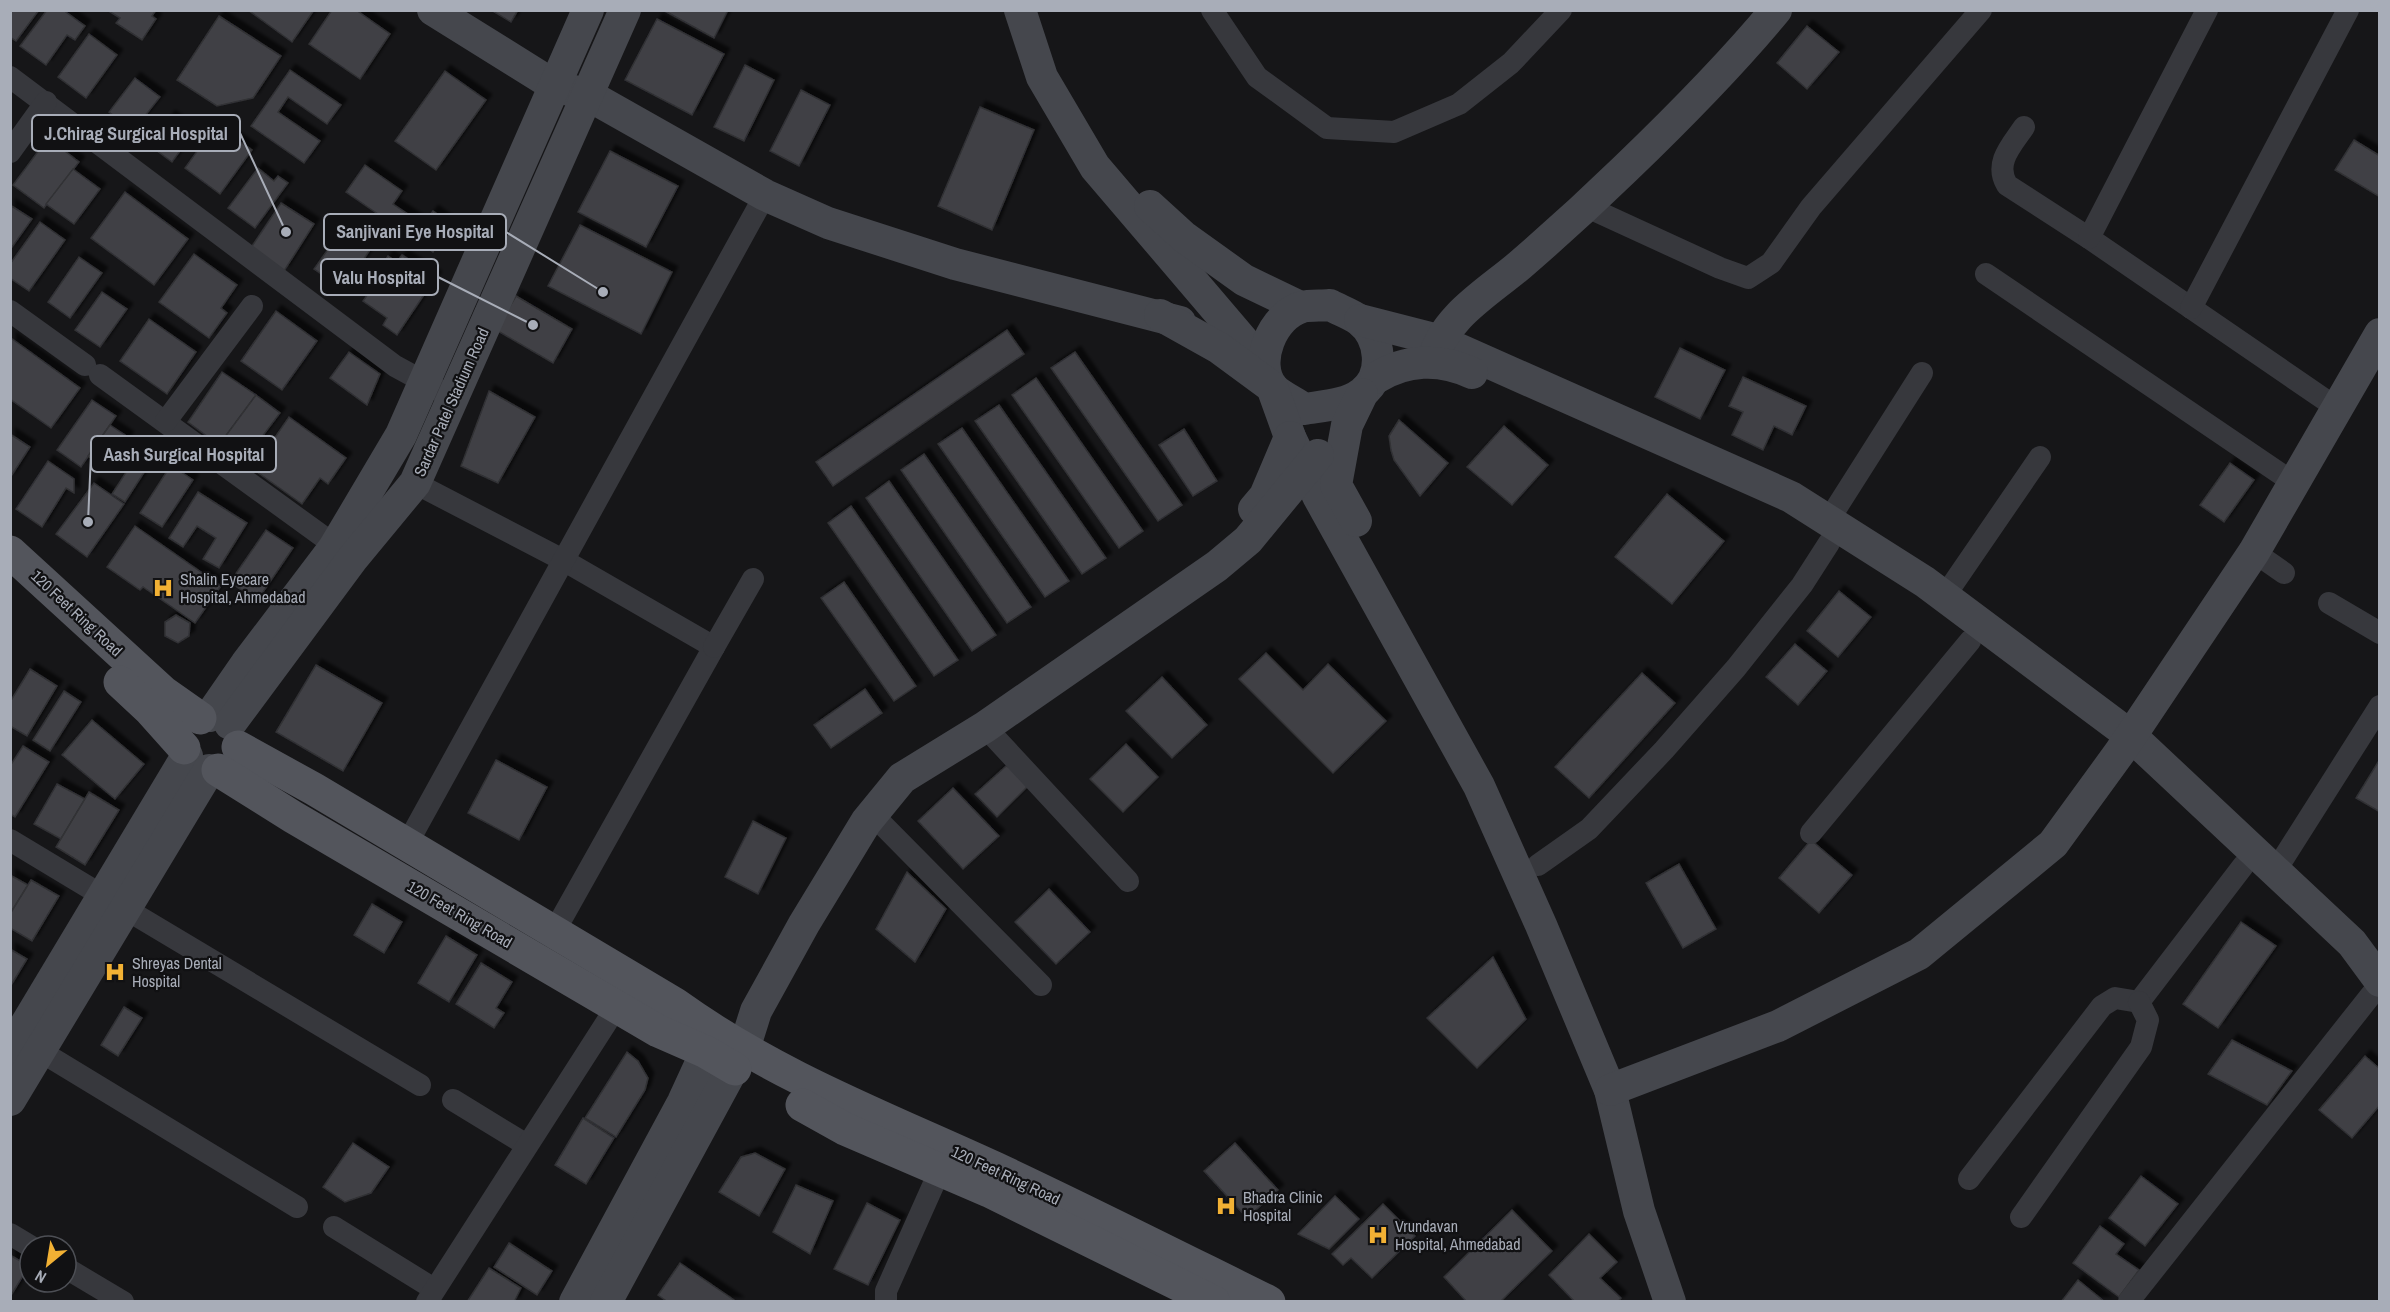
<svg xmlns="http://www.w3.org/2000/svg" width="2390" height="1312" viewBox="0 0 2390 1312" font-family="'Archivo Narrow',sans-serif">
<defs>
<filter id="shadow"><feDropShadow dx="5.5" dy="-5.5" stdDeviation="1.5" flood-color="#0009"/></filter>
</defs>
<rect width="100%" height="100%" fill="#161618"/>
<g fill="#404145" stroke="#303034" stroke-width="1.5" filter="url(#shadow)">
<path d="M10 10H39L16 41 10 37Z"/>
<path d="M47 10H63L85 26 75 40 67 35 46 65 20 46Z"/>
<path d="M107 10H156L152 16 156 19 142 40 116 23 120 18Z"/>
<path d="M248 10H314L292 42Z"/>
<path d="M332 10H356L390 34 360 79 309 44Z"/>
<path d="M491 10H518L511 22Z"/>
<path d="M663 10H728L714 38Z"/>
<path d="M219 16 281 56 253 98 217 106 177 80Z"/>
<path d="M657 19 724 54 692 115 625 80Z"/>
<path d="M1807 26 1839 52 1807 89 1777 63Z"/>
<path d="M89 34 117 55 86 98 58 77Z"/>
<path d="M745 65 774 80 744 141 714 127Z"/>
<path d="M290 70 341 105 327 124 288 97 278 112 320 141 304 163 251 126Z"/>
<path d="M445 71 486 100 436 170 395 141Z"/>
<path d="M135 78 160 97 133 131 109 112Z"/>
<path d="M801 90 830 105 799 166 770 151Z"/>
<path d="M980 107 1034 130 992 230 938 206Z"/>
<path d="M170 116 193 133 172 162 148 144Z"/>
<path d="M216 125 252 150 220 194 185 168Z"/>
<path d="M48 138 79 162 44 208 13 185Z"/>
<path d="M2354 140 2380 156V197L2335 170Z"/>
<path d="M610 151 678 186 646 247 578 212Z"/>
<path d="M365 165 402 191 393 204 423 224 433 211 451 224 433 252 346 192Z"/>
<path d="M258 168 274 181 278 176 288 183 255 228 228 208Z"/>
<path d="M73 169 100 189 74 224 46 204Z"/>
<path d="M125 192 188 239 154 285 91 238Z"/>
<path d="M281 203 314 224 284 271 250 249Z"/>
<path d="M10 205 32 219 10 250Z"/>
<path d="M40 222 65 240 29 291 10 278V264Z"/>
<path d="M346 224 374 244 353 275 343 268 333 282 314 269Z"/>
<path d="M580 225 672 272 641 334 548 286Z"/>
<path d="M194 254 237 285 221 308 227 313 209 338 159 302Z"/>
<path d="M402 255 436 277 397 335 383 325 387 318 363 301 371 290 367 287 388 256 397 262Z"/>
<path d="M79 257 102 273 70 318 48 302Z"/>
<path d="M102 292 127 309 100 347 75 330Z"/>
<path d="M516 296 572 329 553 363 496 330Z"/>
<path d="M276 311 317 341 282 390 241 361Z"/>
<path d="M149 319 196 352 167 394 120 361Z"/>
<path d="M1007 330 1024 354 833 486 816 462Z"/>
<path d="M11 338 80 388 51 428 10 399Z"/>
<path d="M1680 348 1725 370 1700 419 1655 397Z"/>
<path d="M349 352 380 374 367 405 330 378Z"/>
<path d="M1075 352 1182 505 1158 521 1051 368Z"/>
<path d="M222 372 256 395 219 445 188 422Z"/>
<path d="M1743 377 1806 406 1792 435 1774 426 1763 450 1732 435 1743 412 1729 406Z"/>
<path d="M1036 378 1143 531 1119 548 1012 395Z"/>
<path d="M489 391 535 417 498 483 461 466Z"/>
<path d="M256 395 280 413 243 462 219 445Z"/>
<path d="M92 400 116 416 81 467 57 450Z"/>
<path d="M999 405 1106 558 1082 574 975 421Z"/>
<path d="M289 417 346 458 328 484 320 478 302 504 253 469Z"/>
<path d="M1399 420 1448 463 1420 496 1394 460 1391 450 1389 436Z"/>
<path d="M110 425 128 437 108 469 88 456Z"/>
<path d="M1504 426 1548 465 1512 505 1467 467Z"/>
<path d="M962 428 1069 581 1045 597 938 444Z"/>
<path d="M1184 429 1217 481 1193 496 1159 445Z"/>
<path d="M10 434 30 447 10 478Z"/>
<path d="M143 446 156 454 125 502 112 494Z"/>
<path d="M924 454 1031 607 1007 623 901 470Z"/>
<path d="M48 461 74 479V493L66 488 42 527 16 509Z"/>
<path d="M2230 463 2254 480 2224 522 2200 505Z"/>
<path d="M171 465 193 480 162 527 140 513Z"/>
<path d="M889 481 996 635 972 651 866 498Z"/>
<path d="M94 483 124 504 87 557 56 534Z"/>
<path d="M198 492 247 523 219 568 203 559 216 538 197 526 183 547 169 538Z"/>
<path d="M1667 494 1724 541 1672 604 1615 557Z"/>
<path d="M851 506 958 660 934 676 828 523Z"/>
<path d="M135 526 221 586 195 623 143 587 140 590 107 567Z"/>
<path d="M266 530 293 548 257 601 230 582Z"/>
<path d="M844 582 916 686 894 701 821 598Z"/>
<path d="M1839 591 1871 617 1838 657 1807 631Z"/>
<path d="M176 615 190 623 189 636 178 643 165 636V622Z"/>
<path d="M1795 644 1827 671 1798 705 1766 677Z"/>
<path d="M1266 653 1303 690 1328 664 1386 721 1333 773 1239 679Z"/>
<path d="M316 665 382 703 343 771 276 732Z"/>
<path d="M30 669 57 686 27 736 10 726V702Z"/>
<path d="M1642 673 1675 703 1589 798 1555 767Z"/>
<path d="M1162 677 1207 725 1172 758 1126 711Z"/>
<path d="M865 689 882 713 831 748 814 725Z"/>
<path d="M64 691 81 702 50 751 33 740Z"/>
<path d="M92 720 144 764 115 799 62 755Z"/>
<path d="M1126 744 1158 777 1123 812 1090 779Z"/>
<path d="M23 746 49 762 15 817 10 814V766Z"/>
<path d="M2380 759V812L2356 798Z"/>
<path d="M496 760 547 787 519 840 468 813Z"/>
<path d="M1006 766 1012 768 1028 786 997 817 975 794Z"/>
<path d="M57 784 85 799 61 839 34 824Z"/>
<path d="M953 788 999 836 963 869 918 821Z"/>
<path d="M89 792 119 810 85 865 56 847Z"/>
<path d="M753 821 786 838 758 894 725 877Z"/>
<path d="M1811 840 1852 875 1819 913 1779 878Z"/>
<path d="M1679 864 1716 929 1683 948 1646 883Z"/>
<path d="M907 872 946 909 915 962 876 929Z"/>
<path d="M10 875 28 885 10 914Z"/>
<path d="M31 880 59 896 32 941 10 928V914Z"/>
<path d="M1049 889 1090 932 1056 964 1015 922Z"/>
<path d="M372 904 402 922 384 953 354 935Z"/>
<path d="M2241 922 2276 946 2218 1028 2183 1004Z"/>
<path d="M446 936 477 955 449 1002 418 983Z"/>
<path d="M10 949 27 959 10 987Z"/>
<path d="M1493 957 1526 1019 1477 1068 1427 1018Z"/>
<path d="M481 963 512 982 496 1008 504 1013 494 1028 456 1004Z"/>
<path d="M124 1007 142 1018 118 1056 101 1045Z"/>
<path d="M2232 1040 2292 1071 2267 1105 2208 1074Z"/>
<path d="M627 1052 638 1061 648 1078 645 1090 616 1137 585 1118Z"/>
<path d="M2365 1056 2380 1069V1105L2352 1138 2319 1110Z"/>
<path d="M583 1118 614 1138 586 1184 555 1165Z"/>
<path d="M353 1143 389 1167 371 1193 345 1202 323 1187Z"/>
<path d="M1235 1143 1278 1190 1247 1218 1204 1171Z"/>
<path d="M755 1153 785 1169 759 1216 719 1192 741 1157Z"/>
<path d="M2141 1176 2178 1204 2145 1246 2109 1218Z"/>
<path d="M796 1185 833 1201 810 1254 773 1232Z"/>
<path d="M1335 1196 1359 1219 1329 1249 1298 1234Z"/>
<path d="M867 1203 900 1220 868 1285 834 1269Z"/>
<path d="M1383 1204 1415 1236 1372 1278 1351 1258 1343 1265 1332 1254Z"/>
<path d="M1512 1210 1552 1251 1500 1302H1467L1444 1277Z"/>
<path d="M2100 1226 2124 1244 2116 1254 2139 1270 2119 1297 2073 1263Z"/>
<path d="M1589 1234 1617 1262 1600 1278 1621 1298 1618 1302H1575L1549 1275Z"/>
<path d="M509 1243 552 1271 537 1295 494 1267Z"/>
<path d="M10 1255 29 1266 10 1297Z"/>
<path d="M680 1263 737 1302H668L658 1295Z"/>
<path d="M489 1268 521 1288 514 1302H467Z"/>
<path d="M2078 1280 2105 1302H2061Z"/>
</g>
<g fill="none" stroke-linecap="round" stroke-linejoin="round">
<g stroke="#37383d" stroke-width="22">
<path d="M1212 10 1257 77 1327 128 1394 132 1459 104 1511 63 1561 10"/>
<path d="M10 77 395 366 452 397"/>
<path d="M2024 127C2011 146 1994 163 2007 185L2089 238 2337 408"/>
<path d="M10 152 46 102"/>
<path d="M1585 206 1720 268 1748 278 1771 263 1811 207 1981 10"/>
<path d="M2089 238 2207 10"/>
<path d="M1986 274 2294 483"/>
<path d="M2191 308 2348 10"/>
<path d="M10 311 85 365"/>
<path d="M100 375 347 554"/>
<path d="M166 421 252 306"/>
<path d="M415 483 563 560 714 647 554 932"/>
<path d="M1828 521 1922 373"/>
<path d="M2254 552 2284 573"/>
<path d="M1944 597 2040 457"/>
<path d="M2329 603 2380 633"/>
<path d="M714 647 753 579"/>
<path d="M985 727 1128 881"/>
<path d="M872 814 1041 985"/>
<path d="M1811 833 1970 641"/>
<path d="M10 840 103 896"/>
<path d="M407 844 765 195"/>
<path d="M1538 865 1589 829 1664 750 1736 668 1802 585 1829 543"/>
<path d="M2276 870 2380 706"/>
<path d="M124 908 420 1085"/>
<path d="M2139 1002 2243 866"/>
<path d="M40 1051 297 1207"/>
<path d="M453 1100 525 1144"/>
<path d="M1969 1179 2102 1006 2115 998 2139 1002"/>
<path d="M2021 1217 2141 1047 2148 1020 2139 1002"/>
<path d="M334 1227 434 1289"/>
<path d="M10 1234 30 1246"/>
<path d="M66 1268 123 1302"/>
<path d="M2129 1301 2371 995"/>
<path d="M427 1302 617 1006"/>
<path d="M886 1302V1291L940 1170"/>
</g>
<g stroke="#45474d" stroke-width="32">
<path d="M433 10 555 86 588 95 765 195 828 223 955 264 1180 322"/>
<path d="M1020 10 1042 77 1095 167 1263 364"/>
<path d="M1150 206 1184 237 1244 280 1300 307"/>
<path d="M1330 305C1339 310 1351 314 1359 320 1381 337 1386 375 1362 393 1347 405 1323 406 1304 409 1295 402 1280 396 1273 388 1252 363 1273 315 1302 307 1310 305 1321 306 1330 305Z"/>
<path d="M1160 315 1219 348 1272 387 1290 437 1318 496 1479 786 1541 925 1610 1090 1639 1211 1670 1302"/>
<path d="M1360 320 1438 340 1791 497 1925 582 2131 736 2352 943 2380 981"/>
<path d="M1433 360C1444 317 1487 293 1520 265 1556 234 1591 202 1625 169 1678 118 1729 67 1776 10"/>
<path d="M1376 378C1406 359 1440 358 1472 373"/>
<path d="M1254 509 1265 496 1290 437"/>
<path d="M1356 521 1336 485 1347 425 1362 394"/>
<path d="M210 716 246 664 334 548 401 435 588 10"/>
<path d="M230 724 353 558 415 483 625 10"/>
<path d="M744 1049 756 1011 804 924 866 822 902 778 985 727 1217 566 1248 540 1318 455"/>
<path d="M10 1051 187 756"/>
<path d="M1610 1090 1778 1026 1919 954 2053 844 2120 752 2254 552 2380 334"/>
<path d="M10 1100 209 770"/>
<path d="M575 1302 683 1102 706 1052"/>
<path d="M606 1302 733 1068"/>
</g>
<g stroke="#53555c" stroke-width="33">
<path d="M10 552 163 692 200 718"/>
<path d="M120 682 150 710 184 748"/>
<path d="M238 747 314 789 675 1004C775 1076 884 1117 995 1168 1087 1211 1178 1257 1269 1302"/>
<path d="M218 770 293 817 658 1031 706 1052 735 1069"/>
<path d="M802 1105 845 1129 989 1191 1214 1302"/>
</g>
</g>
<defs>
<g id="hospital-bare" transform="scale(1.62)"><path d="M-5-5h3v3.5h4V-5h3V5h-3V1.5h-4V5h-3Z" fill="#f2b134" stroke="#111113" stroke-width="2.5" paint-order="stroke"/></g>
</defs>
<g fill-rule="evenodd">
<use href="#hospital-bare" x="163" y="588"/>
<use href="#hospital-bare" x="115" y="972"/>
<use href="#hospital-bare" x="1226" y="1206"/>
<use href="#hospital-bare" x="1378" y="1235"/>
</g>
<g text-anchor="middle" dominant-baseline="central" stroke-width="4.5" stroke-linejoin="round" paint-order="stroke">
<g font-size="16" fill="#a8adb8" stroke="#111113">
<text transform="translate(451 402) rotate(-66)">Sardar Patel Stadium Road</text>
<text transform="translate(77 613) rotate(43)">120 Feet Ring Road</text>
<text transform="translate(460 914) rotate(30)">120 Feet Ring Road</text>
<text transform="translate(1006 1175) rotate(25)">120 Feet Ring Road</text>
</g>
<g font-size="16" fill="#a8adb8" stroke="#111113" text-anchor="start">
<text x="180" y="579">Shalin Eyecare<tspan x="180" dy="18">Hospital, Ahmedabad</tspan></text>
<text x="132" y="963">Shreyas Dental<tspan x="132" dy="18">Hospital</tspan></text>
<text x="1243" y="1197">Bhadra Clinic<tspan x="1243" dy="18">Hospital</tspan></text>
<text x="1395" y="1226">Vrundavan<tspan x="1395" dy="18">Hospital, Ahmedabad</tspan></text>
</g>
</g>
<path fill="none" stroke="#a8adb8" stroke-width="2" d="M286 232L240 133M603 292L506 232M533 325L438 277M88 522L91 454"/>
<g fill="#a8adb8" stroke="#111113" stroke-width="2">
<circle cx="286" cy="232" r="6"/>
<circle cx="603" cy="292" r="6"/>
<circle cx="533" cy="325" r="6"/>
<circle cx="88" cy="522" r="6"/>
</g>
<g fill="#111113" stroke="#a8adb8" stroke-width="2">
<rect x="32" y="115" width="208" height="36" rx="6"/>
<rect x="324" y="214" width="182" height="36" rx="6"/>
<rect x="321" y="259" width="117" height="36" rx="6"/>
<rect x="91" y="436" width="185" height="36" rx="6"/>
</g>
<g font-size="18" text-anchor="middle" font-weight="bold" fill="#a8adb8">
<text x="136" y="140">J.Chirag Surgical Hospital</text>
<text x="415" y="238">Sanjivani Eye Hospital</text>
<text x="379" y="284">Valu Hospital</text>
<text x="184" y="461">Aash Surgical Hospital</text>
</g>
<rect width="2390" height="1312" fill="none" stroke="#a8adb8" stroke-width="24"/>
<g transform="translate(48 1264) rotate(210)"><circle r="28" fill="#111113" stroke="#4d4f55" stroke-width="1.5"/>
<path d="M0-4.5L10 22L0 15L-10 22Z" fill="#f2b134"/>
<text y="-9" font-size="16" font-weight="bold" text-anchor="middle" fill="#a8adb8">N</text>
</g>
</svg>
